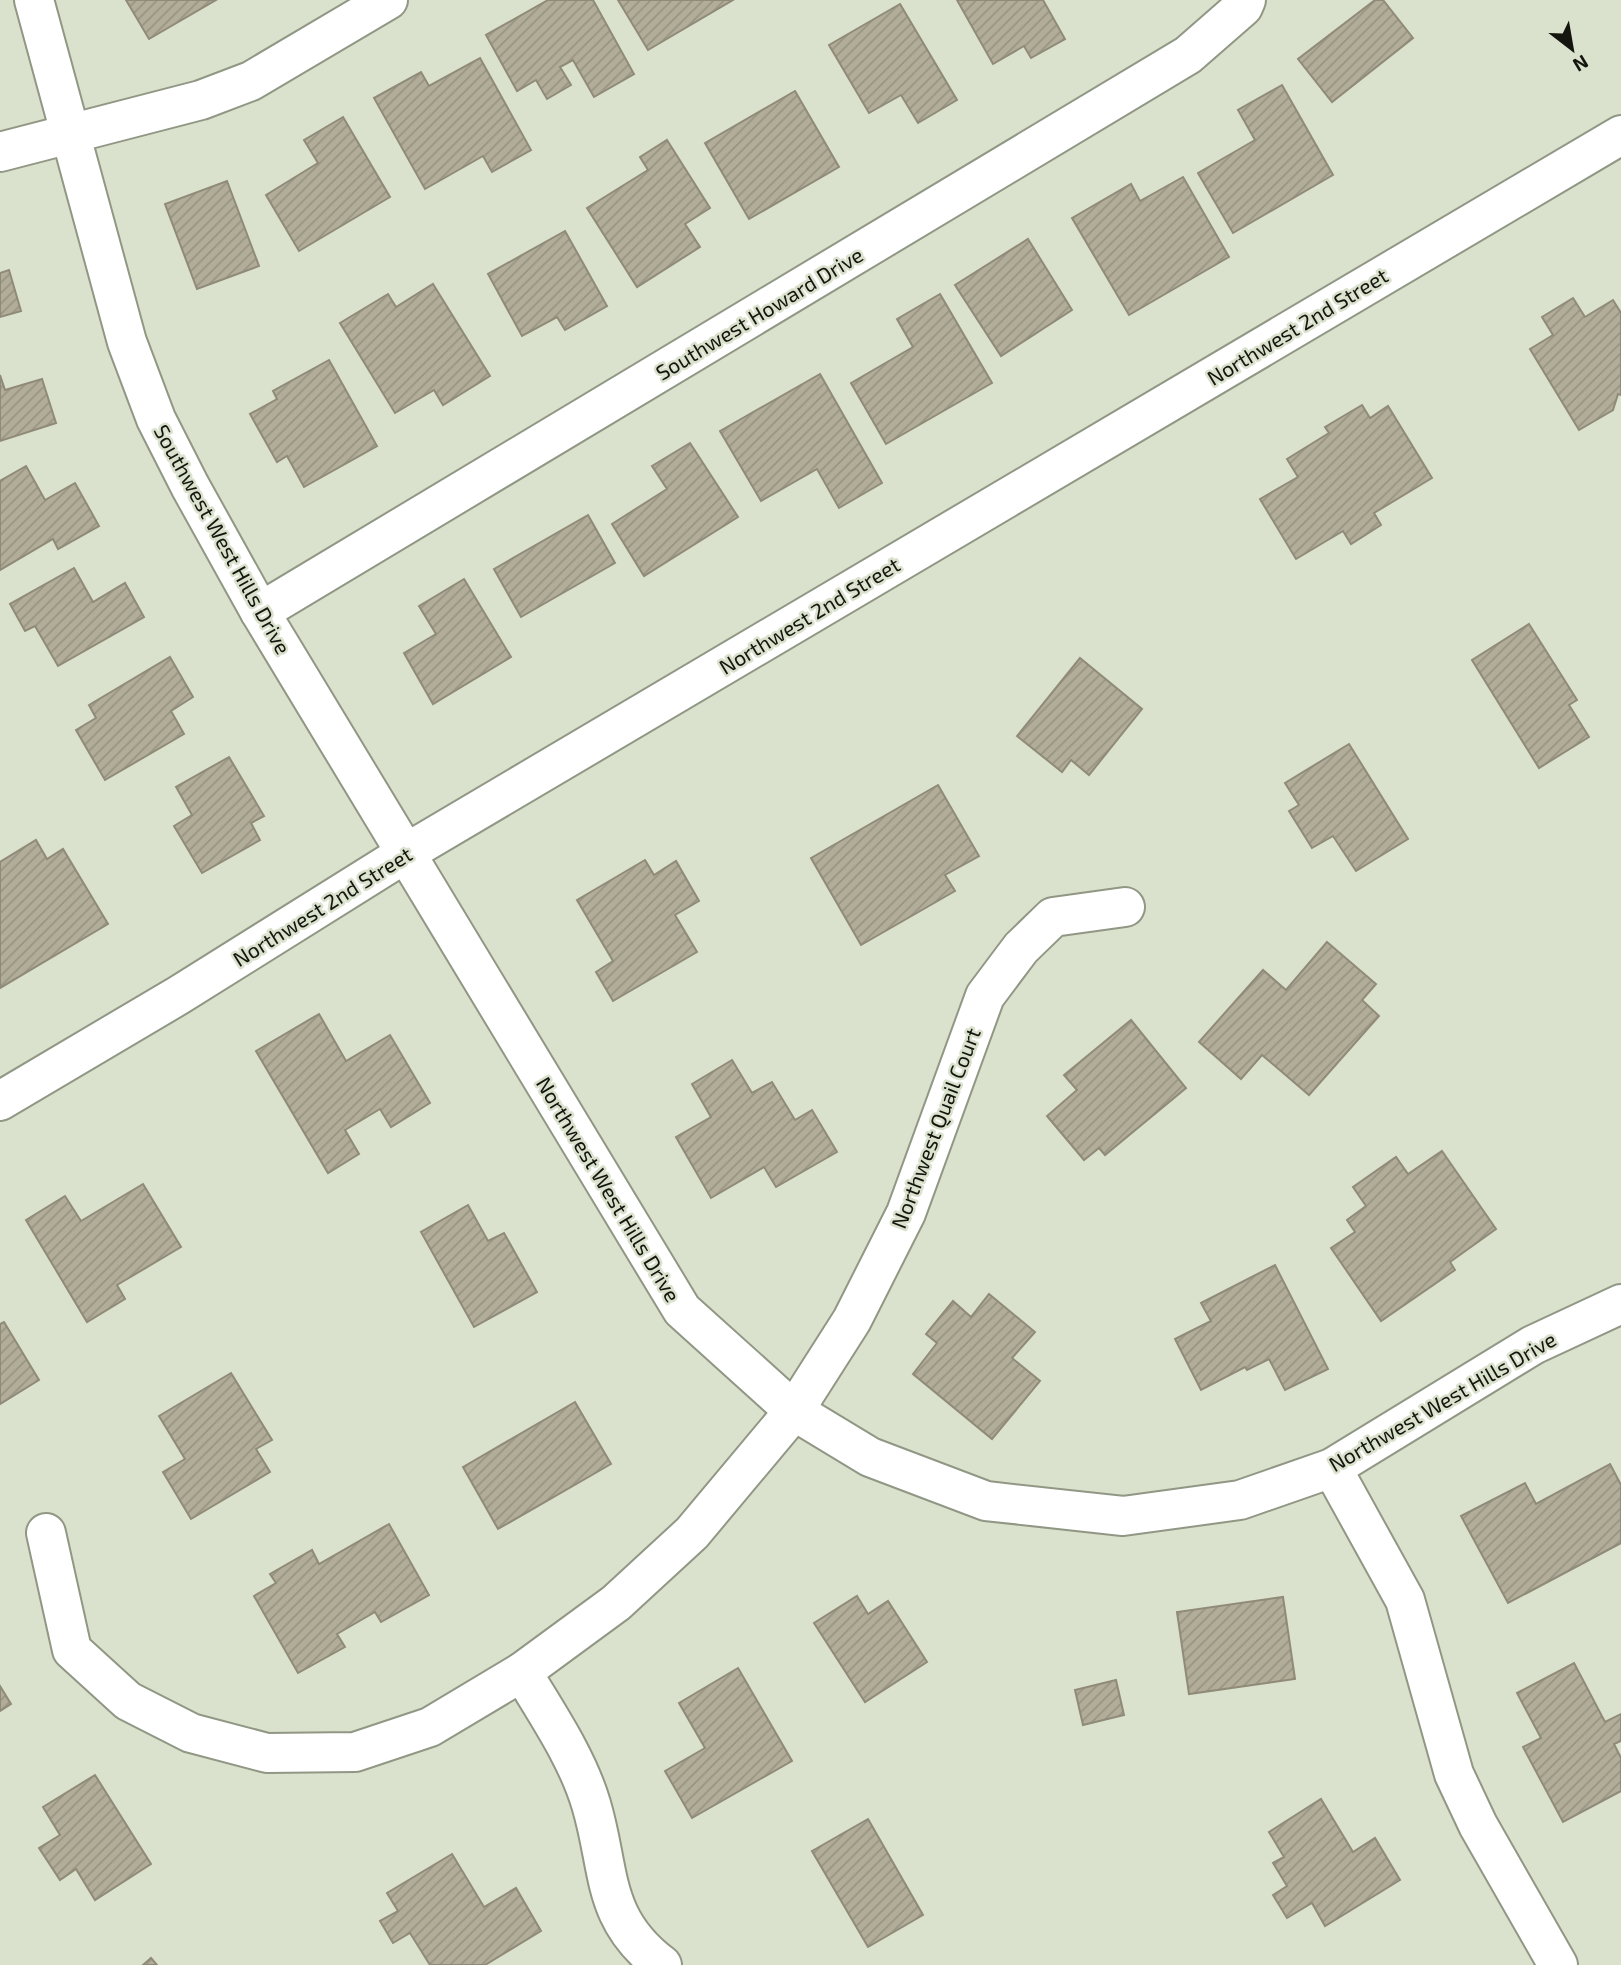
<svg xmlns="http://www.w3.org/2000/svg" width="1621" height="1965" viewBox="0 0 1621 1965" font-family="'Exo 2',sans-serif">
<defs>
<pattern id="building-hatch" width="6" height="6" patternUnits="userSpaceOnUse" patternTransform="scale(1.75)"><rect width="6" height="6" fill="#b2ad99"/><path d="M-1 1l2-2M0 6l6-6M5 7l2-2" fill="none" stroke="#989483"/></pattern>
</defs>
<rect width="100%" height="100%" fill="#dae2cd"/>
<g fill="url(#building-hatch)" stroke="#908b78" stroke-width="2">
<path d="M126 0H216L149 39Z"/>
<path d="M548 0H593L634 74 594 97 573 60 560 67 571 85 547 99 536 80 517 91 486 35Z"/>
<path d="M618 0H733L648 50Z"/>
<path d="M957 0H1043L1065 39 1031 58 1024 46 993 64Z"/>
<path d="M1375 0H1383L1413 38 1332 102 1298 59Z"/>
<path d="M900 4 957 100 918 123 901 95 869 113 829 45Z"/>
<path d="M480 58 531 150 492 172 483 156 425 189 374 98 421 72 429 86Z"/>
<path d="M1282 85 1333 175 1233 233 1198 173 1255 140 1238 110Z"/>
<path d="M795 91 839 167 749 219 705 143Z"/>
<path d="M343 117 390 197 299 251 266 195 318 163 304 140Z"/>
<path d="M667 140 710 208 685 224 700 247 637 287 587 208 648 170 640 157Z"/>
<path d="M1183 177 1229 257 1129 315 1072 218 1131 184 1140 201Z"/>
<path d="M227 181 259 266 197 289 165 204Z"/>
<path d="M565 231 607 306 565 330 557 317 522 336 488 274Z"/>
<path d="M1028 239 1072 310 1001 356 955 285Z"/>
<path d="M9 270 21 311 0 317V273Z"/>
<path d="M433 284 490 376 443 405 434 390 395 413 340 323 388 294 396 307Z"/>
<path d="M940 294 992 383 886 444 851 383 913 347 897 319Z"/>
<path d="M1573 298 1585 317 1613 300 1621 313V395L1618 394 1613 410 1579 430 1530 349 1553 335 1542 317Z"/>
<path d="M329 360 377 446 304 487 287 456 277 462 250 414 277 399 273 391Z"/>
<path d="M820 374 882 483 839 508 817 469 761 501 720 431Z"/>
<path d="M0 375 5 390 42 379 56 423 0 441Z"/>
<path d="M1362 405 1370 418 1388 406 1432 478 1374 513 1381 525 1351 544 1343 531 1296 559 1260 499 1298 477 1287 459 1329 433 1325 427Z"/>
<path d="M690 443 738 517 644 576 612 524 667 489 652 466Z"/>
<path d="M26 466 45 500 75 483 99 526 58 549 53 539 0 570V481Z"/>
<path d="M588 515 615 563 521 617 494 569Z"/>
<path d="M74 568 93 602 125 583 144 617 58 666 35 626 25 631 10 604Z"/>
<path d="M464 579 511 657 433 704 404 653 436 634 419 606Z"/>
<path d="M1529 624 1577 700 1569 705 1589 737 1539 768 1472 660Z"/>
<path d="M170 657 193 697 171 711 184 734 105 780 76 730 96 718 89 705Z"/>
<path d="M1080 658 1142 709 1089 775 1071 760 1062 772 1017 736Z"/>
<path d="M1349 744 1408 839 1356 871 1333 836 1312 848 1289 811 1299 805 1285 783Z"/>
<path d="M229 757 264 816 251 823 260 840 202 873 174 826 192 815 176 787Z"/>
<path d="M938 785 979 856 945 875 955 891 861 945 811 858Z"/>
<path d="M36 840 47 859 63 849 108 924 0 988V862Z"/>
<path d="M645 860 654 875 676 861 699 901 675 915 697 952 613 1001 596 972 613 961 577 900Z"/>
<path d="M1327 942 1376 984 1362 1000 1379 1016 1309 1095 1262 1055 1241 1079 1199 1042 1263 970 1286 990Z"/>
<path d="M319 1014 346 1061 390 1035 430 1103 391 1127 380 1109 345 1130 359 1154 328 1173 256 1051Z"/>
<path d="M1131 1020 1186 1088 1105 1155 1099 1148 1084 1160 1047 1116 1077 1090 1064 1075Z"/>
<path d="M732 1060 752 1093 772 1082 795 1120 812 1110 837 1152 776 1187 764 1167 711 1198 676 1137 711 1117 692 1084Z"/>
<path d="M1442 1151 1496 1229 1450 1262 1455 1270 1381 1321 1331 1248 1355 1232 1347 1220 1366 1206 1353 1187 1396 1157 1408 1174Z"/>
<path d="M143 1184 181 1247 117 1285 125 1299 87 1322 26 1220 65 1196 81 1221Z"/>
<path d="M468 1205 488 1241 504 1233 537 1292 474 1327 421 1232Z"/>
<path d="M1275 1265 1328 1369 1285 1390 1269 1359 1247 1370 1245 1367 1201 1390 1175 1339 1211 1321 1201 1303Z"/>
<path d="M989 1294 1035 1332 1012 1358 1040 1381 992 1439 913 1374 937 1343 926 1334 953 1301 971 1317Z"/>
<path d="M4 1322 39 1380 0 1404V1324Z"/>
<path d="M231 1373 272 1440 256 1449 270 1472 191 1519 163 1472 185 1459 159 1416Z"/>
<path d="M575 1402 611 1464 498 1529 463 1467Z"/>
<path d="M1610 1464 1621 1485V1543L1508 1603 1461 1516 1525 1483 1536 1504Z"/>
<path d="M389 1524 429 1595 381 1622 375 1612 337 1634 345 1647 298 1673 254 1596 276 1583 270 1574 312 1550 319 1564Z"/>
<path d="M857 1596 868 1614 888 1601 927 1662 865 1702 814 1623Z"/>
<path d="M1283 1597 1295 1679 1189 1694 1177 1612Z"/>
<path d="M1574 1663 1605 1722 1621 1714V1741L1614 1744 1621 1758V1791L1563 1822 1523 1747 1541 1738 1517 1693Z"/>
<path d="M738 1668 792 1761 692 1818 665 1771 705 1748 679 1703Z"/>
<path d="M1116 1680 1124 1715 1083 1725 1075 1690Z"/>
<path d="M0 1686 11 1704 0 1711Z"/>
<path d="M95 1775 151 1864 95 1900 76 1869 60 1880 39 1848 60 1835 43 1807Z"/>
<path d="M1321 1799 1353 1852 1375 1838 1400 1880 1325 1926 1312 1903 1287 1918 1273 1895 1287 1886 1273 1863 1284 1857 1269 1832Z"/>
<path d="M868 1819 923 1915 868 1947 812 1851Z"/>
<path d="M452 1854 484 1907 516 1888 541 1931 485 1965H430L410 1933 393 1943 380 1921 398 1911 387 1893Z"/>
<path d="M151 1958 157 1965H143Z"/>
</g>
<g fill="none" stroke-linecap="round" stroke-linejoin="round">
<g stroke="#909784" stroke-width="42">
<g id="minor">
<path d="M34 0 127 342 156 419 190 486 260 612 682 1310 794 1411 870 1457 986 1501 1123 1516 1240 1500 1332 1468 1533 1345 1621 1304"/>
<path d="M0 152 201 100 251 81 388 0"/>
<path d="M260 612 1188 55 1243 7 1246 0"/>
<path d="M0 1101 179 995 406 853 1621 135"/>
<path d="M1332 1468 1405 1600 1454 1774 1478 1825 1558 1965"/>
<path d="M46 1533 72 1650 128 1701 191 1733 267 1753 355 1752 430 1727 522 1672 616 1603 692 1533 794 1411 852 1320 906 1213 985 996 1021 948 1053 917 1125 907"/>
<path d="M522 1672C547 1714 577 1757 591 1804 611 1870 600 1918 662 1965"/>
</g>
</g>
<use href="#minor" stroke="#fff" stroke-width="38"/>
</g>
<g text-anchor="middle" dominant-baseline="central" stroke-width="5" stroke-linejoin="round" paint-order="stroke">
<g font-size="21" fill="#13150e" stroke="#dae2cd">
<text transform="translate(759 313) rotate(-31)">Southwest Howard Drive</text>
<text transform="translate(1297 326) rotate(-31)">Northwest 2nd Street</text>
<text transform="translate(223 539) rotate(61)">Southwest West Hills Drive</text>
<text transform="translate(809 615) rotate(-31)">Northwest 2nd Street</text>
<text transform="translate(322 906) rotate(-32)">Northwest 2nd Street</text>
<text transform="translate(935 1128) rotate(-69)">Northwest Quail Court</text>
<text transform="translate(609 1189) rotate(59)">Northwest West Hills Drive</text>
<text transform="translate(1442 1401) rotate(-30)">Northwest West Hills Drive</text>
</g>
</g>
<g transform="translate(1572 49) rotate(149)" stroke="#dae2cd" stroke-width="5" paint-order="stroke">
<path d="M0-5L12 26L0 18L-12 26Z" fill="#13150e"/>
<text y="-10" font-size="19" font-weight="bold" text-anchor="middle" fill="#13150e">N</text>
</g>
</svg>
